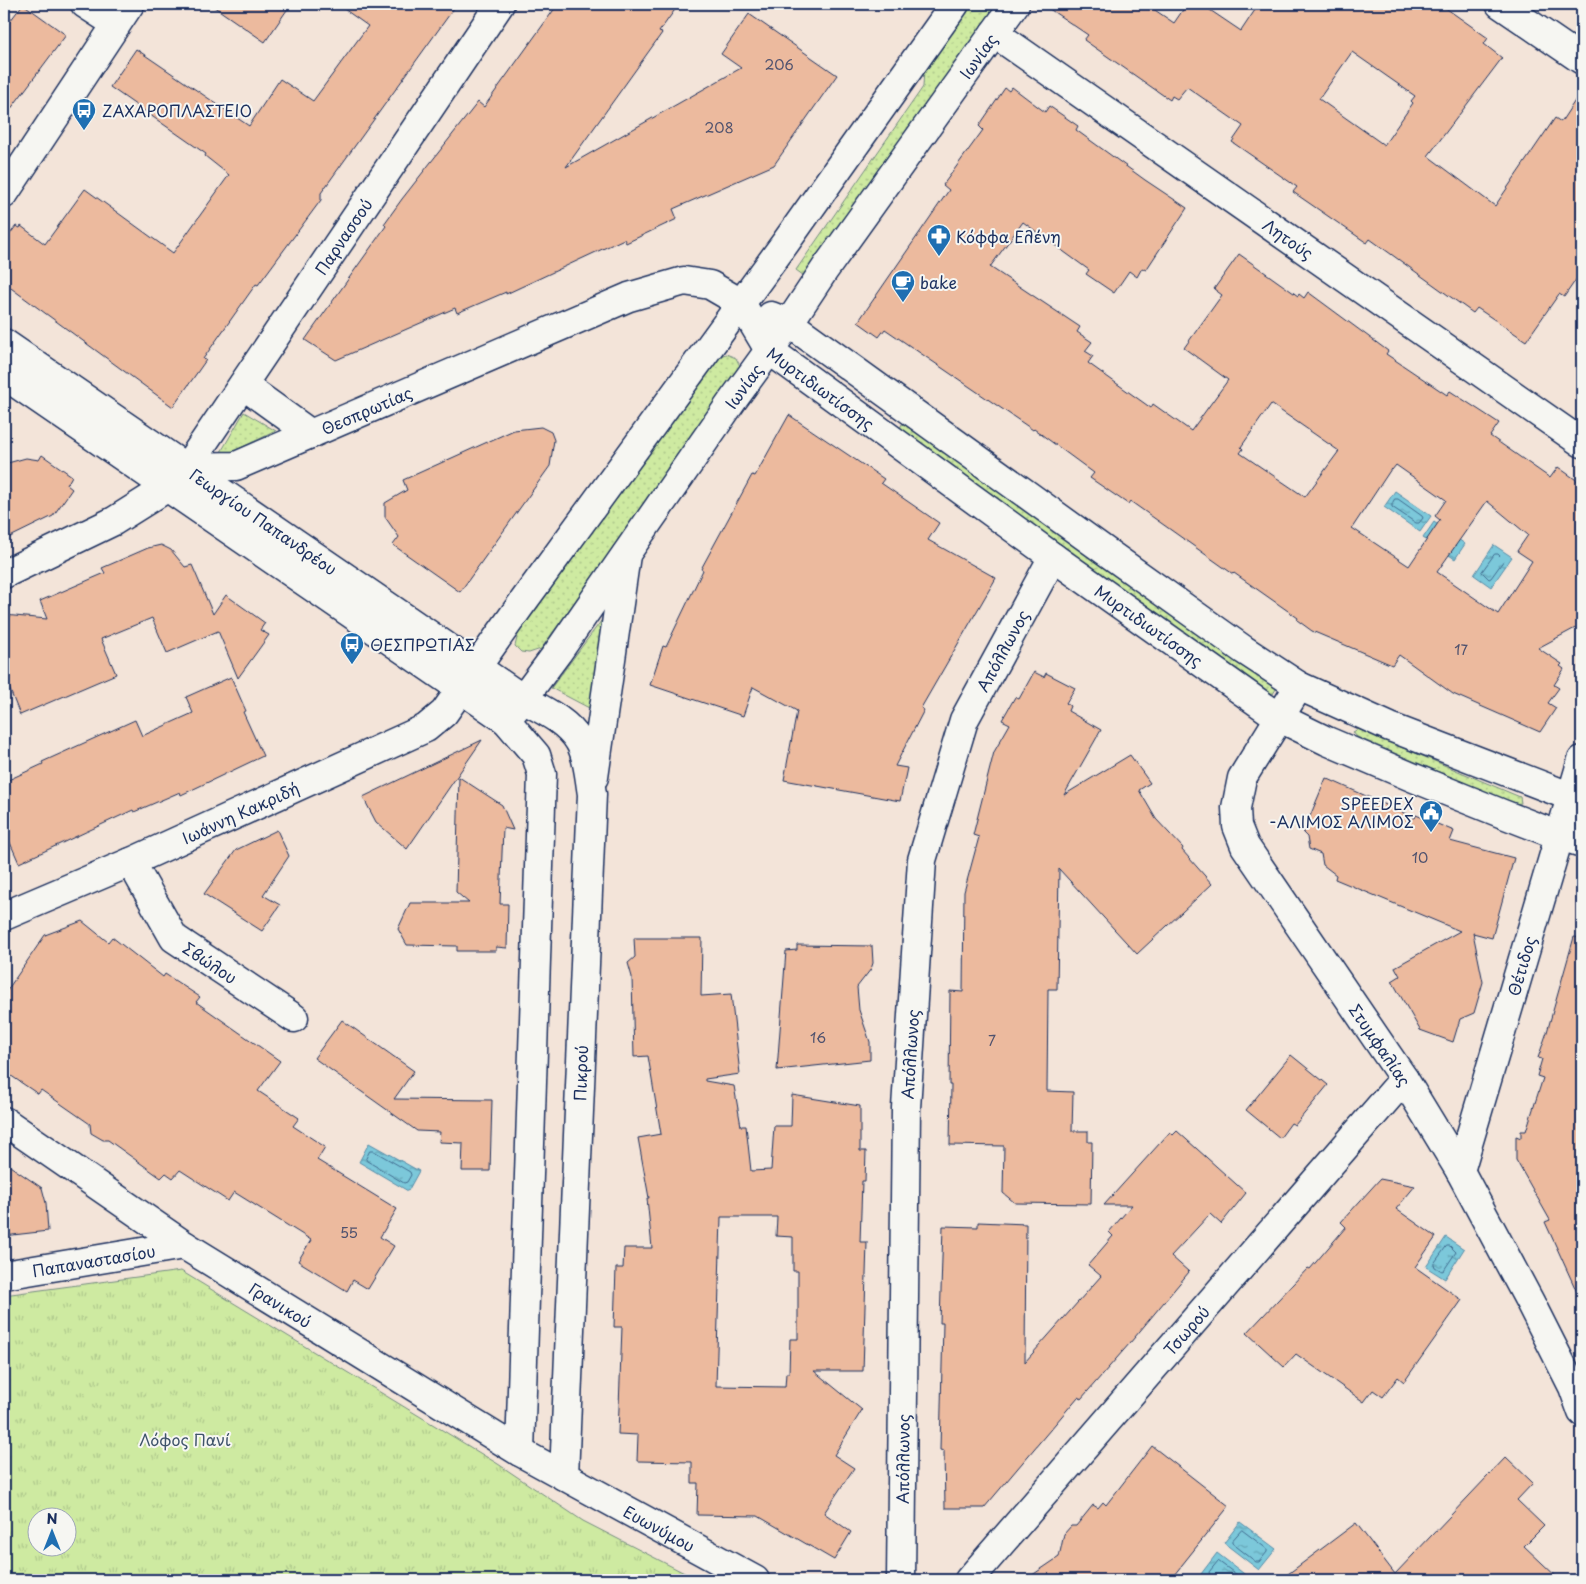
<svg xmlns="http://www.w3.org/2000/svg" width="1586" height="1584" viewBox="0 0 1586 1584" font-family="'Playpen Sans',sans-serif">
<defs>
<pattern id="grass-dots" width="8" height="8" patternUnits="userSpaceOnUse" patternTransform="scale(1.25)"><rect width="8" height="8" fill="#ceeaa1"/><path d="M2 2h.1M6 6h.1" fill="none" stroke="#b0c98d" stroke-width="1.8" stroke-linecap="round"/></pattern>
<pattern id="park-tufts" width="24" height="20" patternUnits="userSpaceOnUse" patternTransform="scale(1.25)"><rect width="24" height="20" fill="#ceeaa1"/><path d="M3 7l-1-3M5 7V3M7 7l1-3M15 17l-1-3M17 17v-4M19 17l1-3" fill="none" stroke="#b0c98d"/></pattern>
<pattern id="water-ripples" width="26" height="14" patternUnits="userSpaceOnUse" patternTransform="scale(1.25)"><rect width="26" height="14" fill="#7bc8da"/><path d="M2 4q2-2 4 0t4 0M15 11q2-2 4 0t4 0" fill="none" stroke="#64a3b4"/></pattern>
</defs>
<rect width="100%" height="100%" fill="#f3e4d9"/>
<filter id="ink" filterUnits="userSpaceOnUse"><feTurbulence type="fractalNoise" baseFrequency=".02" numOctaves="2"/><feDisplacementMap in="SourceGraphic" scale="10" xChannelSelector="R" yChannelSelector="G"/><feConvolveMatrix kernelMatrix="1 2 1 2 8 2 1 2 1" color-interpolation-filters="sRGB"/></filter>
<g filter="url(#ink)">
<g fill="url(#grass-dots)" stroke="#748c80">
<path d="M971 4H998L807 278 796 270 923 87 924 68Z"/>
<path d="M726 354 736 358 741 368 541 649 529 653 521 652 515 646 518 634 717 357Z"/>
<path d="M244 412 276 431 226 455 221 452Z"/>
<path d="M902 424H906L1273 684 1276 689 1273 694 1267 695 901 432 900 428Z"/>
<path d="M610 609 591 709 551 688Z"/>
<path d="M1358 729 1520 797 1521 803 1514 804 1357 737 1353 732Z"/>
</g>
<path fill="url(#park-tufts)" stroke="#748c80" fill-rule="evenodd" d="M181 1271 498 1464 583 1521 698 1580H4V1295ZM38 1516H68V1546H38Z"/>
<g fill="url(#water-ripples)" stroke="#558ba8">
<path d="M1395 491 1431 516 1420 532 1384 507Z"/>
<path d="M1434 522 1465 544 1455 559 1423 538Z"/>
<path d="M1494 545 1512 557 1491 587 1474 575Z"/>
<path d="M369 1143 419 1171 408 1191 359 1162Z"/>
<path d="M1446 1237 1464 1249 1445 1279 1426 1267Z"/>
<path d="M1240 1522 1276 1549 1259 1570 1224 1543Z"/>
<path d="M1217 1553 1252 1580H1208L1201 1574Z"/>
</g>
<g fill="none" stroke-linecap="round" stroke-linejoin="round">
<g stroke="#416c90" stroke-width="1">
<path d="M1395 499H1398L1422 516 1423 518 1419 523H1416L1392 507V504Z"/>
<path d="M1495 554H1498L1504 560 1491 578 1489 579 1482 572Z"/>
<path d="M370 1151H374L410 1172 411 1175 407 1182 404 1183 367 1161 366 1159Z"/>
<path d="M1447 1246H1450L1456 1252 1444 1270 1442 1271 1435 1267 1434 1264Z"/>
<path d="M1242 1530 1267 1549V1552L1259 1562H1256L1232 1543V1541Z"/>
<path d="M1211 1580 1209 1572 1218 1561 1244 1580"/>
</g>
</g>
<g fill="#ecba9e" stroke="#1b2f5e" fill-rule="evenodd">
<path d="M23 4 66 35 4 118V29Z"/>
<path d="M210 4H291L265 42Z"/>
<path d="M337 4H457L321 193V200L258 285 256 284 203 359 206 360 173 407 4 283V242L16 226 20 228 21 226 45 244 85 189 173 253 229 175 205 156 206 154 110 87 136 49 249 126 280 79 313 101 368 26Z"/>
<path d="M558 4H679L659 32 662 33 566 167 741 68 721 54 749 14 837 75 774 165 673 209 677 219 626 243 624 239 506 294V292L457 313 455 308 336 360 305 340 386 226 384 224 402 199 478 102 484 107Z"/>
<path d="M1042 4H1146L1174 23 1187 4H1201L1241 31 1259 4H1440L1488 38 1484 44 1502 58 1428 156 1495 206 1555 118 1561 122 1582 90V264L1579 269 1582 271 1564 297 1559 294 1526 341 1477 308 1473 313 1370 239 1367 243 1293 192 1297 187 1232 142 1243 126 1187 87 1177 99 1172 96 1170 100 1084 40 1088 35ZM1352 52 1415 96 1411 101 1413 103 1384 145 1319 99Z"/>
<path d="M1012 87 1045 112 1049 106 1078 126 1076 130 1145 180 1187 208 1146 270 1142 268 1137 277 1129 271 1114 293 1086 274 1089 270 1023 222 990 267 1080 327 1077 332 1092 342 1085 351 1093 356 1088 363 1151 408 1153 404 1191 431 1228 380 1184 348 1222 295 1214 289 1239 254 1298 296 1299 294 1304 298 1308 292 1388 351 1386 354 1447 395 1450 391 1499 423 1490 436 1550 478 1558 467 1582 484V619L1579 626 1538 648 1562 664 1560 666 1564 669 1554 685 1559 688 1548 703 1556 708 1540 732 1453 694 1399 655 1392 665 1312 631 1297 620 1298 618 1234 573 1233 574 1130 501 1128 504 1090 478 1094 473 1034 429 1033 430 885 329 879 337 858 322 949 190 943 185 983 130 979 126 1005 88 1009 91ZM1271 404 1339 451 1305 497 1240 453 1243 449 1241 447ZM1396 465 1446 500 1435 516 1440 520 1438 523 1409 566 1352 528 1391 469 1392 470ZM1487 501 1528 535 1517 551 1532 561 1498 614 1437 572Z"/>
<path d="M789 415 884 479 881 483 939 523 928 540 996 578 921 708 924 710 895 766 907 768 900 801 784 780 797 711 753 687 743 716 650 685 663 646 666 647 703 570 701 569 752 475 755 476Z"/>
<path d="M541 427 551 432 554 440 550 466 460 592 393 545 399 537 385 517V503L407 490 403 480 514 430Z"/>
<path d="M42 455 72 476 67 485 72 489 53 516 4 540V464L26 458 39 460Z"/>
<path d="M161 545 171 550 185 567 192 565 213 614 226 595 265 623 260 630 269 635 238 678 218 631 167 653 152 618 101 639 116 674 20 715 4 675V615L47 619 40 601 105 573 102 568 148 548Z"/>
<path d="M1034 672 1044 677 1046 673 1075 688 1066 703 1070 706 1068 711 1101 730 1064 795 1130 755 1150 783 1139 790 1156 819 1183 848 1182 850 1212 884 1137 954 1059 869 1057 989H1048L1047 1091 1073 1092 1072 1131H1088V1142H1092L1091 1204 1015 1203 1003 1193 1004 1146 950 1145 951 1085H949L950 991 963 992 964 892 979 837 973 835 994 752 1010 724 1002 720 1015 697 1019 699Z"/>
<path d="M231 677 246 711 243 712 263 756 181 795 180 792 134 812 133 810 19 863 4 829V782L43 764 42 762 135 720 142 736 193 713 186 697Z"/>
<path d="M482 740 407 849 376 822 363 797Z"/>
<path d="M459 777 502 805 513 830 503 828 500 904H508L507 948 496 947V951H457V946L407 945 398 929 410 903H469L456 892Z"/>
<path d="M1326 778 1415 818 1416 815 1454 831 1450 841 1514 858 1492 938 1473 933 1483 982 1474 1013 1460 1019 1453 1042 1420 1030 1392 981 1400 976 1395 967 1460 931 1335 879 1336 875 1323 865 1321 854 1309 849 1307 837 1303 833Z"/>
<path d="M277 830 289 856 263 895 280 905 262 931 204 894 236 850Z"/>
<path d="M82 921 108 942 112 937 163 977 165 974 200 997 196 1002 280 1061 258 1091 299 1118 293 1126 325 1147 317 1160 397 1209 380 1237 394 1246 368 1289 353 1280 347 1291 298 1261 311 1240 234 1192 228 1201 180 1170 173 1178 166 1173 161 1178 108 1140H103L91 1133 90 1124 41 1090 38 1094 4 1071V995L45 935Z"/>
<path d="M1574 937 1582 938V1303L1545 1222 1550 1220 1516 1160V1136L1521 1138V1131H1526L1543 1078 1537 1076 1542 1059 1538 1058 1547 1032Z"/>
<path d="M634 938H702L701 996 731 994 740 1074 705 1079V1081L734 1086 741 1126H746L751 1171 771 1170 774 1126H791L792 1095 860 1106V1151H866L865 1181H862L860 1242H867L863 1371H814L862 1410 834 1455 854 1468 824 1513 851 1532 834 1560 758 1516 697 1515 698 1483H692V1462L637 1461 638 1435 618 1434 622 1327H614L616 1268H623L624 1248H652L647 1198H649L638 1138 661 1134 648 1056 634 1057 632 977 628 963 635 957ZM721 1217H777L776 1236 793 1237V1271H798V1339H790L789 1373H786L785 1387 716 1386Z"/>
<path d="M797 945 872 946 873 963 871 969 857 987 859 1010 870 1042V1060L777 1070 786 951 797 950Z"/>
<path d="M342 1020 414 1071 394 1099 492 1100 490 1171H462L463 1143 439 1142 440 1132 417 1131 314 1058Z"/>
<path d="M1291 1055 1328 1085 1295 1125 1291 1123 1280 1138 1246 1110Z"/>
<path d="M1177 1131 1246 1193 1221 1224 1210 1214 1171 1256 1189 1272 1130 1343 1081 1399 1078 1397 984 1508H945L944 1451 940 1450 943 1323H940L943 1226 978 1227V1222L1026 1224 1025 1362 1101 1276 1088 1265 1113 1236 1109 1232 1132 1205H1104L1170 1132 1173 1135Z"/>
<path d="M4 1162 42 1188 46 1203 48 1231 4 1236Z"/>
<path d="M1380 1179 1415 1186 1396 1209 1436 1237 1415 1267 1462 1300 1404 1382 1398 1377 1383 1397 1373 1390 1364 1402 1296 1354 1284 1367 1247 1333 1308 1268 1310 1269 1346 1227 1341 1222Z"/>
<path d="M1152 1446 1229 1506 1170 1580H1025L1059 1557 1064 1534 1071 1526H1076L1093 1505 1098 1508 1103 1502 1106 1505Z"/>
<path d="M1506 1457 1533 1483 1517 1500 1544 1526 1524 1546 1560 1580H1280L1356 1523 1395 1574Z"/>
</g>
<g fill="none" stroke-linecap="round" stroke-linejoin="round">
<g stroke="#1b2f5e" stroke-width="31">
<g id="minor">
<path d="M85 4 116 24"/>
<path d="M1500 4 1582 60"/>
<path id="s1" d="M994 33 1582 443"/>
<path d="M4 194 130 4"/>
<path d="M243 385 311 434"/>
<path id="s2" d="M187 467 236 466 629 297 684 281 710 285 741 303"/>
<path id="s3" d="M4 574 114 521 168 487 187 467 500 4"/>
<path id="s4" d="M1299 686 1242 778 1236 808 1237 826 1245 846 1404 1079 1460 1171 1530 1302 1573 1387 1582 1412"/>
<path d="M523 699C543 710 567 721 579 741 588 755 589 777 592 794L564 1476"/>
<path d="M506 720 536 755 542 774 520 1452"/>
<path d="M594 777 626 555"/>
<path id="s5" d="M131 862 174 938 294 1018"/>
<path id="s6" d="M4 916 131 862 426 728 444 713 461 689"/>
<path id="s7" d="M4 1121 184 1245 520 1452 755 1580"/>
<path id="s8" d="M1460 1171 1582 760"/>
<path id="s9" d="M4 1275 184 1245"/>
<path id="s10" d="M901 1580 906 1108 922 860 964 720 1053 557"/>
<path id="s11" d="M969 1580 1404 1079"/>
</g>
</g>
<g stroke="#1b2f5e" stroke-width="31">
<g id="tertiary">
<path id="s12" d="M741 303 769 350 1053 557 1280 718 1327 741 1414 778 1503 814 1560 836 1582 843"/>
<path d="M771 316 789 323 1108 553 1244 650 1299 686 1390 727 1582 801"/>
<path id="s13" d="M4 343 523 699"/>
<path id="s14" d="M4 375 506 720 523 699 558 652 733 400 789 323 825 269 1015 4"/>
<path d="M461 689 520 606 786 242 955 4"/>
</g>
</g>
<use href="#minor" stroke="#f6f6f2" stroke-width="28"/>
<use href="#tertiary" stroke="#f6f6f2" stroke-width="28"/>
</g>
</g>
<defs>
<g id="bus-pin" transform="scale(1.25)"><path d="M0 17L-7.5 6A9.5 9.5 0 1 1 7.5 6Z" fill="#1f6fb2" stroke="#f6f6f2"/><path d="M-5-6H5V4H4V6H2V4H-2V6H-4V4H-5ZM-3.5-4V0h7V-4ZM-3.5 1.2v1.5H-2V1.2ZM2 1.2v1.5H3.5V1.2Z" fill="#fff"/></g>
<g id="pharmacy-pin" transform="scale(1.25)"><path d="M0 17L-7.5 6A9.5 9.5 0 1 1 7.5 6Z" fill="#1f6fb2" stroke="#f6f6f2"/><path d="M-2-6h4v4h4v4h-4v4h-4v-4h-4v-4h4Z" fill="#fff"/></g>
<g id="cafe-pin" transform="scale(1.25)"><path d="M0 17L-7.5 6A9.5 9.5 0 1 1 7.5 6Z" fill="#1f6fb2" stroke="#f6f6f2"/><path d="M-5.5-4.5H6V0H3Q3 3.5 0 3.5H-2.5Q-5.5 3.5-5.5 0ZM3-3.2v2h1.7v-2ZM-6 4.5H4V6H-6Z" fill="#fff"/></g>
<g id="civic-pin" transform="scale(1.25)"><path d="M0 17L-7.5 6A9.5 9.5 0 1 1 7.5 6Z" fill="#1f6fb2" stroke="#f6f6f2"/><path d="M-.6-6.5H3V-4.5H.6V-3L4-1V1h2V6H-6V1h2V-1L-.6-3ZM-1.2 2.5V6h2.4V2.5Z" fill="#fff"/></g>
</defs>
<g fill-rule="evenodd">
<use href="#bus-pin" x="84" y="110"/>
<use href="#pharmacy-pin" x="939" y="236"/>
<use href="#cafe-pin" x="903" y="282"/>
<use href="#bus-pin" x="352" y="644"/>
<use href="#civic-pin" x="1431" y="812"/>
</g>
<g text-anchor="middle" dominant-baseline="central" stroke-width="4" stroke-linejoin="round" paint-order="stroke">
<g font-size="14" fill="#4f526e">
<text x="779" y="64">206</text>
<text x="719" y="127">208</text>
<text x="1461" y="649">17</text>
<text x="1420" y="857">10</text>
<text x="818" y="1037">16</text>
<text x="992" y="1040">7</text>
<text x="349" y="1232">55</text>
</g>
<g font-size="16" fill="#1b2f5e" stroke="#f6f6f2">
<text stroke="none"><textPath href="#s14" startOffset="1424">Ιωνίας</textPath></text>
<text stroke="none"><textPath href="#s3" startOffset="492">Παρνασσού</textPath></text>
<text stroke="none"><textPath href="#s1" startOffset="359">Λητούς</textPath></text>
<text stroke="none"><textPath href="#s14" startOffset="1019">Ιωνίας</textPath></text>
<text stroke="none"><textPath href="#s12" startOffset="119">Μυρτιδιωτίσσης</textPath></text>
<text stroke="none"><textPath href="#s2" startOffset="191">Θεσπρωτίας</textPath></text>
<text stroke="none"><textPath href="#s13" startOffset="315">Γεωργίου Παπανδρέου</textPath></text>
<text stroke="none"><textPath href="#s12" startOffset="524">Μυρτιδιωτίσσης</textPath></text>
<text stroke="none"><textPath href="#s10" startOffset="946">Απόλλωνος</textPath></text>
<text stroke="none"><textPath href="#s6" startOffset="258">Ιωάννη Κακριδή</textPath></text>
<text stroke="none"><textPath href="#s5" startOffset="131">Σβώλου</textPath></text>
<text stroke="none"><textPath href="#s8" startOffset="214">Θέτιδος</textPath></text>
<text stroke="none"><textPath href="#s4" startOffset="419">Στυμφαλίας</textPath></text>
<text stroke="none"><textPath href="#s10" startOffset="526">Απόλλωνος</textPath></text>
<text transform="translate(580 1073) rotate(-88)">Πικρού</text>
<text stroke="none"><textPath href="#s9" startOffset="91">Παπαναστασίου</textPath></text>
<text stroke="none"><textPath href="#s7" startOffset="332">Γρανικού</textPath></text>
<text stroke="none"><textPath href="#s11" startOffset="331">Τσωρού</textPath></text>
<text stroke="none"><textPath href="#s10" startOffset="121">Απόλλωνος</textPath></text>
<text stroke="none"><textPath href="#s7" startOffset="772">Ευωνύμου</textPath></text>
</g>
<g font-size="16" fill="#1b2f5e" stroke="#f6f6f2" text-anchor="start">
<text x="102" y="110">ΖΑΧΑΡΟΠΛΑΣΤΕΙΟ</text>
<text x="956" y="236">Κόφφα Ελένη</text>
<text x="920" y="282">bake</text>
<text x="370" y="644">ΘΕΣΠΡΩΤΙΑΣ</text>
<text x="1414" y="803" text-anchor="end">SPEEDEX<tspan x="1414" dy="18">-ΑΛΙΜΟΣ ΑΛΙΜΟΣ</tspan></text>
</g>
<g font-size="16" fill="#3f546b" stroke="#f6f6f2">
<text x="185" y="1439">Λόφος Πανί</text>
</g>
</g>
<rect width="1586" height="1584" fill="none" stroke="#f6f6f2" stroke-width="20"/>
<rect x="10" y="10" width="1566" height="1564" fill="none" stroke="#1b2f5e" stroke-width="2" filter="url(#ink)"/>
<g transform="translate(52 1532)"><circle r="24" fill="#f6f6f2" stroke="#9ea6b7"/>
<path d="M0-4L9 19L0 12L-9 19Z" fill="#1f6fb2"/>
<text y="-8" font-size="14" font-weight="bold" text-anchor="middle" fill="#1b2f5e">N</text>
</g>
</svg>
